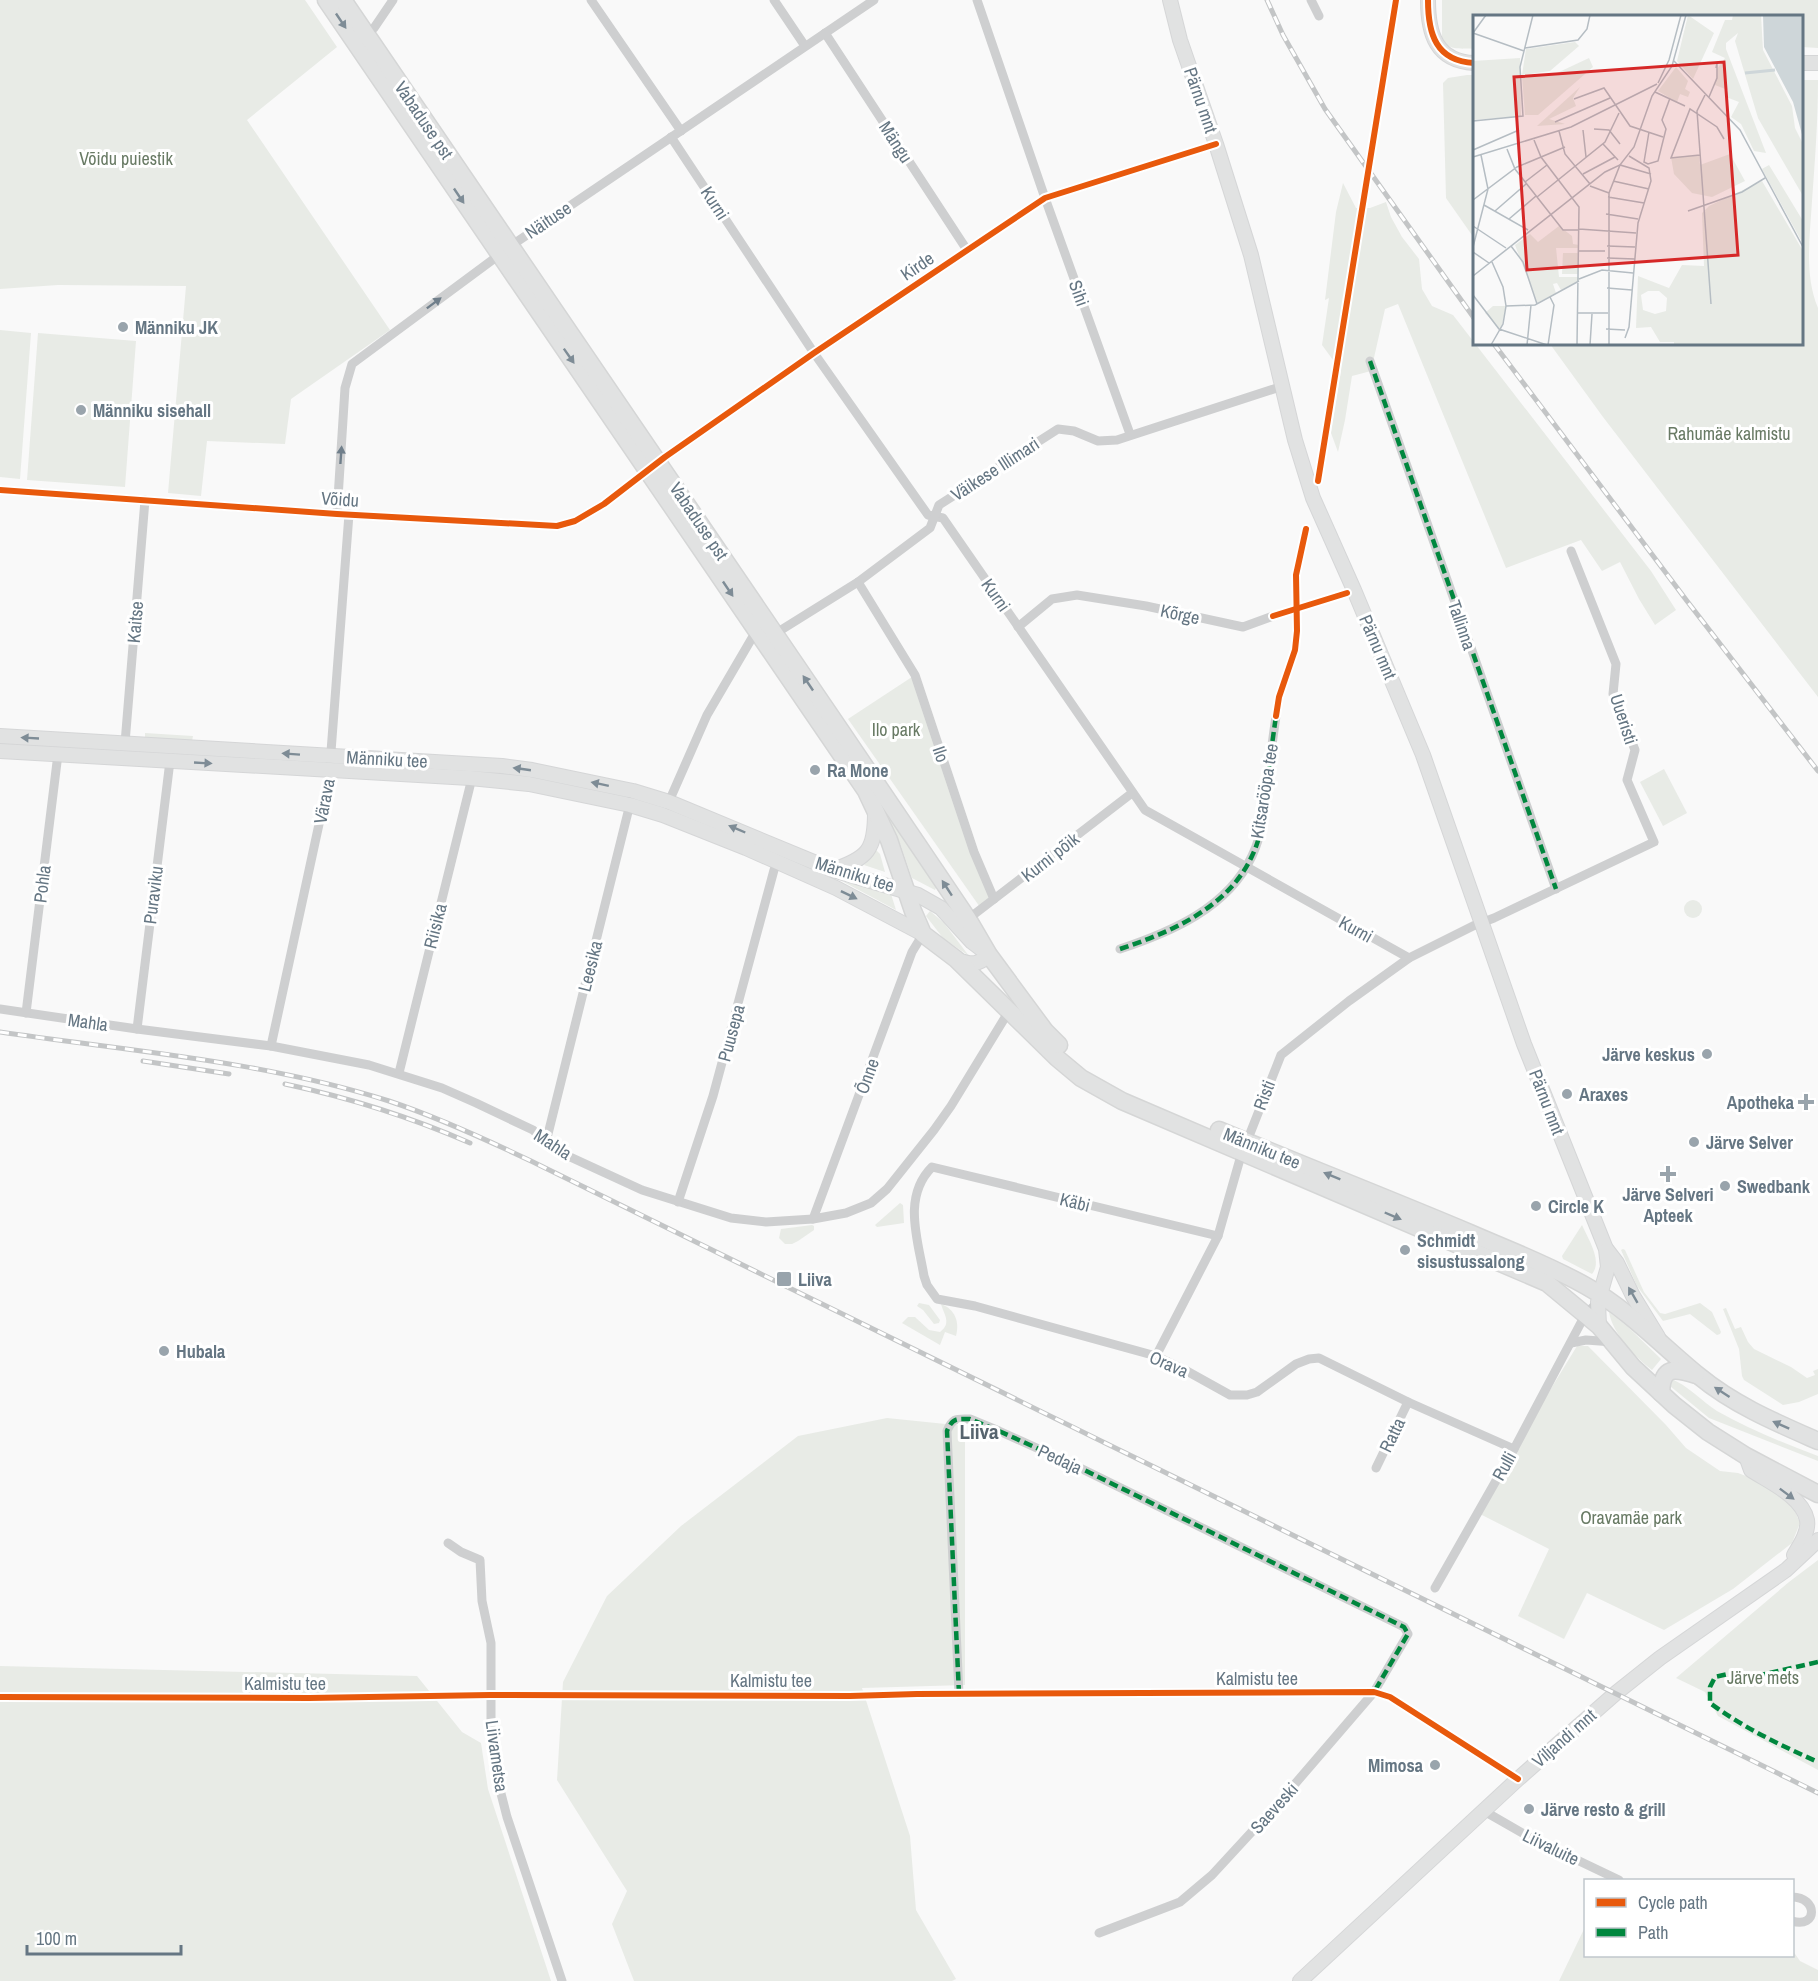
<svg xmlns="http://www.w3.org/2000/svg" width="1818" height="1981" viewBox="0 0 1818 1981" font-family="'Archivo Narrow',sans-serif">
<rect width="100%" height="100%" fill="#f9f9f9"/>
<g fill="#e8ebe6">
<path d="M0 0H305L337 47 247 120 390 330 291 399 285 444 207 441 201 496 168 493 186 286 58 285 0 289Z"/>
<path d="M1442 0H1818V48L1802 47V16H1474V49C1463 48 1449 51 1442 40Z"/>
<path d="M1467 75H1474V238L1446 198 1443 83 1448 78Z"/>
<path d="M1802 80H1818C1818 120 1815 161 1812 201 1810 236 1804 275 1818 308V697L1603 417 1550 344H1802Z"/>
<path d="M1343 183 1356 208H1370L1386 202 1391 217 1402 237 1419 259 1422 289 1432 306 1453 315 1651 571 1676 610 1655 625 1639 599 1620 562 1602 571 1581 540 1506 568 1398 304 1385 309 1371 371 1352 376 1345 420 1338 452 1331 433 1341 371 1322 345 1329 298 1325 300 1336 212Z"/>
<path d="M0 330 31 333 20 479 0 477Z"/>
<path d="M38 333 136 341 125 487 27 480Z"/>
<path d="M915 675 994 899 982 910 848 719Z"/>
<path d="M145 733 193 736 192 741 145 738Z"/>
<path d="M1664 769 1687 813 1663 826 1640 782Z"/>
<path d="M886 811 937 886 935 890 912 878 901 846Z"/>
<path d="M876 850 880 854 885 872 864 865Z"/>
<path d="M842 881 891 894 896 910Z"/>
<circle cx="1693" cy="909" r="9"/>
<path d="M930 911 944 923 969 956 943 938 926 916Z"/>
<path d="M900 1203 903 1205 904 1223 877 1227 875 1225Z"/>
<path d="M812 1225 814 1226V1230L798 1241 792 1244H785L779 1238 781 1229Z"/>
<path d="M1582 1225C1588 1239 1603 1261 1592 1274L1563 1259 1562 1256Z"/>
<path d="M1623 1249 1625 1250 1644 1292 1660 1313 1665 1314 1700 1303 1712 1312 1721 1332 1720 1334 1717 1335 1690 1314 1663 1321 1637 1286 1621 1250Z"/>
<path d="M919 1303 929 1305 940 1320 939 1323 934 1324 923 1310 917 1306Z"/>
<path d="M941 1304C955 1309 960 1322 956 1336L945 1332 940 1345 902 1323 908 1317H915L929 1330 940 1332C952 1323 944 1315 941 1304Z"/>
<path d="M1726 1308 1735 1329 1741 1327 1748 1342 1754 1349 1791 1367 1807 1378 1815 1375 1813 1371 1818 1369V1394L1799 1402 1783 1405 1744 1380 1742 1376 1739 1349 1723 1309Z"/>
<path d="M1609 1312 1628 1327 1661 1359 1652 1370C1636 1358 1612 1333 1609 1312Z"/>
<path d="M1577 1346H1588L1666 1425 1686 1448 1720 1471 1738 1473 1754 1479 1792 1504 1800 1523 1792 1543 1733 1589 1664 1630 1587 1593 1564 1639 1518 1616 1549 1549 1478 1513 1514 1449Z"/>
<path d="M1671 1379C1686 1384 1703 1402 1717 1411 1749 1429 1783 1443 1818 1456V1461L1709 1418 1670 1386Z"/>
<path d="M887 1418 965 1426V1685L862 1688 910 1836 916 1910 956 1979 952 1981H634L612 1924 627 1891 557 1780 563 1682 607 1596 681 1526 798 1436Z"/>
<path d="M1818 1560V1770L1718 1716 1705 1692 1676 1678 1789 1582Z"/>
<path d="M0 1666 417 1676 462 1732 481 1743 488 1789 551 1981H0Z"/>
<path d="M1585 1927 1586 1956H1792L1793 1951 1800 1961 1818 1970V1981H1559Z"/>
</g>
<g fill="none" stroke-linecap="round" stroke-linejoin="round">
<g stroke="#d5d6d7" stroke-width="16">
<g id="secondary">
<path d="M1170 0 1180 40 1216 144 1251 255 1295 440 1313 498 1354 590 1423 755 1524 1044 1606 1249 1608 1267 1598 1302 1599 1326"/>
<path d="M1428 0C1428 34 1436 61 1474 63"/>
<path d="M1802 63H1818"/>
<path d="M0 736 502 766 532 770 633 791 669 802 833 870 918 895 941 908 972 942 989 955C978 965 972 965 958 960"/>
<path d="M0 751 470 778 529 784 630 805 663 815 746 848 836 888 923 934"/>
<path d="M833 870C868 858 875 850 875 813"/>
<path d="M1607 1250 1617 1263 1633 1296 1658 1337"/>
<path d="M1746 1456 1751 1470C1769 1482 1802 1496 1807 1520 1809 1532 1800 1545 1794 1555"/>
<path d="M1300 1981 1518 1779 1616 1693 1660 1658 1786 1570 1818 1540"/>
</g>
</g>
<g stroke="#d5d6d6" stroke-width="19">
<g id="highway">
<path d="M326 0 866 791 889 840 913 911 923 934 956 959 1057 1058 1081 1078 1122 1101 1547 1283 1599 1326 1633 1367 1674 1405 1708 1432 1746 1456 1818 1494"/>
<path d="M343 0 841 731 968 919 989 955 1045 1031 1059 1045"/>
<path d="M1219 1130C1302 1165 1387 1198 1470 1233 1509 1250 1549 1265 1586 1286 1629 1310 1662 1346 1699 1376 1734 1405 1777 1423 1818 1441"/>
<path d="M1661 1393C1662 1366 1674 1368 1696 1375"/>
</g>
</g>
<g stroke="#cecfd0" stroke-width="9">
<path d="M591 0 681 131"/>
<path d="M774 0 805 46"/>
<path d="M977 0 1045 198 1130 434"/>
<path d="M1311 0 1319 16"/>
<path d="M825 33 967 250"/>
<path d="M364 36 374 28 393 0"/>
<path d="M671 137 814 353 928 515 943 518 1145 810 1409 958"/>
<path d="M1370 361 1556 889"/>
<path d="M0 490 337 514 557 526 575 521 604 504 665 457 814 353 1045 198 1216 144"/>
<path d="M337 514 345 388 352 364 518 241 874 0"/>
<path d="M858 582 915 675 974 852 994 899"/>
<path d="M1018 627 1052 599 1077 595 1146 606 1243 627 1273 616"/>
<path d="M773 635 858 582 930 528 939 505 1058 429 1074 431 1098 441 1117 440 1283 386"/>
<path d="M125 743 145 500"/>
<path d="M667 806 707 715 752 638 758 634"/>
<path d="M968 919 1132 793"/>
<path d="M1120 949C1171 932 1228 908 1252 856 1263 833 1266 805 1268 780 1270 758 1273 737 1276 716"/>
<path d="M0 1009 137 1029 271 1046 369 1065 442 1088 476 1103 533 1130 555 1150 642 1190 731 1218 766 1222 813 1219 846 1213 871 1203 887 1189 934 1130 951 1106 1009 1011"/>
<path d="M26 1013 58 754"/>
<path d="M137 1029 170 761"/>
<path d="M271 1046 329 778 349 514"/>
<path d="M399 1073 470 786V778"/>
<path d="M546 1142 631 800"/>
<path d="M678 1202 713 1096 774 870 777 862 779 860"/>
<path d="M813 1219 912 952 923 934"/>
<path d="M1218 1236 932 1167C902 1197 918 1240 924 1276L927 1285 937 1299 975 1306 1156 1356 1185 1370 1230 1395H1247L1257 1392 1296 1364 1309 1359 1319 1358 1408 1402 1514 1449"/>
<path d="M1571 1343 1586 1340 1613 1342"/>
<path d="M1156 1356 1218 1236 1240 1159 1281 1055 1349 1001 1409 958 1473 926 1494 918 1654 842 1627 780 1635 750 1613 694 1616 664 1571 551"/>
<path d="M1376 1468 1408 1402"/>
<path d="M448 1543 461 1552 480 1560 482 1601 491 1643V1734L496 1774 507 1817 562 1981"/>
<path d="M1435 1588 1514 1449 1585 1315 1598 1302"/>
<path d="M959 1694 947 1431C953 1417 957 1419 970 1419L999 1431 1072 1464 1404 1627 1408 1634 1374 1692 1282 1799 1212 1875 1180 1902 1099 1933"/>
<path d="M0 1697 309 1698 490 1695 850 1696 917 1694 1374 1692 1390 1697 1518 1779"/>
<path d="M1484 1811 1531 1838 1619 1880"/>
<path d="M1792 1897C1818 1897 1818 1929 1792 1921"/>
</g>
<use href="#secondary" stroke="#e1e2e2" stroke-width="14"/>
<use href="#highway" stroke="#e1e2e2" stroke-width="16"/>
<g stroke="#c3c5c6" stroke-width="5">
<g id="rail">
<path d="M1267 0 1283 35 1325 109 1474 318"/>
<path d="M1494 344 1687 601 1818 771"/>
<path d="M0 1032C129 1051 263 1061 389 1101 437 1117 485 1139 531 1161L1818 1793"/>
<path d="M143 1061 229 1074"/>
<path d="M285 1084C346 1097 413 1118 470 1143"/>
</g>
</g>
<use href="#rail" stroke="#fff" stroke-width="3" stroke-dasharray="9" stroke-linecap="butt"/>
<g stroke="#00873e" stroke-width="4.5" stroke-dasharray="9 4.5" stroke-linecap="butt">
<path d="M1370 361 1556 889"/>
<path d="M1120 949C1171 932 1228 908 1252 856 1263 833 1266 805 1268 780 1270 758 1273 737 1276 716"/>
<path d="M1818 1662 1748 1678 1728 1674 1715 1677 1710 1687V1703C1744 1728 1780 1745 1818 1762"/>
<path d="M959 1694 947 1431C953 1417 957 1419 970 1419L999 1431 1072 1464 1404 1627 1408 1634 1374 1692"/>
</g>
<g stroke="#fff" stroke-width="10">
<g id="cycleway">
<path d="M1428 0C1428 34 1436 61 1474 63"/>
<path d="M1318 481 1396 0"/>
<path d="M0 490 337 514 557 526 575 521 604 504 665 457 814 353 1045 198 1216 144"/>
<path d="M1273 616 1347 593"/>
<path d="M1276 716 1279 697 1295 650 1297 631 1296 575 1306 529"/>
<path d="M0 1697 309 1698 490 1695 850 1696 917 1694 1374 1692 1390 1697 1518 1779"/>
</g>
</g>
<use href="#cycleway" stroke="#e8590c" stroke-width="6"/>
</g>
<defs><path id="oneway-solid" d="M-6-.8H1V-3.2L6.5 0L1 3.2V.8H-6Z" transform="scale(1.5)"/></defs>
<g fill="#7e8c96">
<use href="#oneway-solid" transform="translate(341 21) rotate(56)"/>
<use href="#oneway-solid" transform="translate(459 196) rotate(56)"/>
<use href="#oneway-solid" transform="translate(569 356) rotate(55)"/>
<use href="#oneway-solid" transform="translate(728 589) rotate(56)"/>
<use href="#oneway-solid" transform="translate(808 683) rotate(-124)"/>
<use href="#oneway-solid" transform="translate(30 738) rotate(-177)"/>
<use href="#oneway-solid" transform="translate(291 754) rotate(-176)"/>
<use href="#oneway-solid" transform="translate(203 763) rotate(3)"/>
<use href="#oneway-solid" transform="translate(522 769) rotate(-172)"/>
<use href="#oneway-solid" transform="translate(600 784) rotate(-168)"/>
<use href="#oneway-solid" transform="translate(737 829) rotate(-157)"/>
<use href="#oneway-solid" transform="translate(947 888) rotate(-123)"/>
<use href="#oneway-solid" transform="translate(849 895) rotate(26)"/>
<use href="#oneway-solid" transform="translate(1332 1176) rotate(-158)"/>
<use href="#oneway-solid" transform="translate(1393 1216) rotate(23)"/>
<use href="#oneway-solid" transform="translate(1633 1295) rotate(-120)"/>
<use href="#oneway-solid" transform="translate(1722 1392) rotate(-147)"/>
<use href="#oneway-solid" transform="translate(1781 1425) rotate(-156)"/>
<use href="#oneway-solid" transform="translate(1787 1494) rotate(37)"/>
</g>
<g fill="#707f8b">
<use href="#oneway-solid" transform="translate(434 303) rotate(-37)"/>
<use href="#oneway-solid" transform="translate(341 455) rotate(-86)"/>
</g>
<g fill="#99a4ac" stroke="#fff" stroke-width="2">
<circle cx="123" cy="327" r="6"/>
<circle cx="81" cy="410" r="6"/>
<circle cx="815" cy="770" r="6"/>
<circle cx="1707" cy="1054" r="6"/>
<circle cx="1567" cy="1094" r="6"/>
<path d="M1803 1093h6v6h6v6h-6v6h-6v-6h-6v-6h6z"/>
<circle cx="1694" cy="1142" r="6"/>
<path d="M1665 1165h6v6h6v6h-6v6h-6v-6h-6v-6h6z"/>
<circle cx="1725" cy="1186" r="6"/>
<circle cx="1536" cy="1206" r="6"/>
<circle cx="1405" cy="1250" r="6"/>
<rect x="776" y="1271" width="16" height="16" rx="3"/>
<circle cx="164" cy="1351" r="6"/>
<circle cx="1435" cy="1765" r="6"/>
<circle cx="1529" cy="1809" r="6"/>
</g>
<g text-anchor="middle" dominant-baseline="central" stroke-width="6" stroke-linejoin="round" paint-order="stroke">
<g font-size="18" fill="#657683" stroke="#fff">
<text transform="translate(1201 100) rotate(71)">Pärnu mnt</text>
<text transform="translate(424 120) rotate(56)">Vabaduse pst</text>
<text transform="translate(896 142) rotate(57)">Mängu</text>
<text transform="translate(715 203) rotate(57)">Kurni</text>
<text transform="translate(548 220) rotate(-34)">Näituse</text>
<text transform="translate(917 266) rotate(-34)">Kirde</text>
<text transform="translate(1079 293) rotate(70)">Sihi</text>
<text transform="translate(995 469) rotate(-33)">Väikese Illimari</text>
<text transform="translate(340 499) rotate(4)">Võidu</text>
<text transform="translate(699 521) rotate(56)">Vabaduse pst</text>
<text transform="translate(996 595) rotate(55)">Kurni</text>
<text transform="translate(1180 614) rotate(12)">Kõrge</text>
<text transform="translate(135 622) rotate(-85)">Kaitse</text>
<text transform="translate(1462 625) rotate(71)">Tallinna</text>
<text transform="translate(1378 647) rotate(67)">Pärnu mnt</text>
<text transform="translate(1624 719) rotate(72)">Uueristi</text>
<text transform="translate(941 754) rotate(71)">Ilo</text>
<text transform="translate(387 759) rotate(3)">Männiku tee</text>
<text transform="translate(1264 791) rotate(-81)">Kitsarööpa tee</text>
<text transform="translate(324 801) rotate(-79)">Värava</text>
<text transform="translate(1050 857) rotate(-38)">Kurni põik</text>
<text transform="translate(855 874) rotate(17)">Männiku tee</text>
<text transform="translate(42 884) rotate(-83)">Pohla</text>
<text transform="translate(153 895) rotate(-83)">Puraviku</text>
<text transform="translate(435 926) rotate(-76)">Riisika</text>
<text transform="translate(1356 929) rotate(29)">Kurni</text>
<text transform="translate(590 966) rotate(-76)">Leesika</text>
<text transform="translate(88 1022) rotate(8)">Mahla</text>
<text transform="translate(731 1033) rotate(-75)">Puusepa</text>
<text transform="translate(867 1076) rotate(-70)">Õnne</text>
<text transform="translate(1264 1095) rotate(-69)">Risti</text>
<text transform="translate(1547 1102) rotate(69)">Pärnu mnt</text>
<text transform="translate(553 1144) rotate(33)">Mahla</text>
<text transform="translate(1262 1148) rotate(22)">Männiku tee</text>
<text transform="translate(1075 1202) rotate(14)">Käbi</text>
<text transform="translate(1169 1364) rotate(24)">Orava</text>
<text transform="translate(1392 1435) rotate(-64)">Ratta</text>
<text transform="translate(1060 1459) rotate(25)">Pedaja</text>
<text transform="translate(1504 1466) rotate(-61)">Rulli</text>
<text x="1257" y="1678">Kalmistu tee</text>
<text x="771" y="1680">Kalmistu tee</text>
<text x="285" y="1683">Kalmistu tee</text>
<text transform="translate(1564 1738) rotate(-41)">Viljandi mnt</text>
<text transform="translate(497 1756) rotate(82)">Liivametsa</text>
<text transform="translate(1274 1808) rotate(-48)">Saeveski</text>
<text transform="translate(1551 1847) rotate(26)">Liivaluite</text>
</g>
<g font-size="18" fill="#687a64" stroke="#fff">
<text x="126" y="158">Võidu puiestik</text>
<text x="1729" y="433">Rahumäe kalmistu</text>
<text x="896" y="729">Ilo park</text>
<text x="1631" y="1517">Oravamäe park</text>
<text x="1763" y="1677">Järve mets</text>
</g>
<g font-size="18" font-weight="bold" fill="#657683" stroke="#fff" text-anchor="start">
<text x="135" y="327">Männiku JK</text>
<text x="93" y="410">Männiku sisehall</text>
<text x="827" y="770">Ra Mone</text>
<text x="1695" y="1054" text-anchor="end">Järve keskus</text>
<text x="1579" y="1094">Araxes</text>
<text x="1794" y="1102" text-anchor="end">Apotheka</text>
<text x="1706" y="1142">Järve Selver</text>
<text x="1737" y="1186">Swedbank</text>
<text x="1668" y="1194" text-anchor="middle">Järve Selveri<tspan x="1668" dy="21">Apteek</tspan></text>
<text x="1548" y="1206">Circle K</text>
<text x="1417" y="1240">Schmidt<tspan x="1417" dy="21">sisustussalong</tspan></text>
<text x="798" y="1279">Liiva</text>
<text x="176" y="1351">Hubala</text>
<text x="1423" y="1765" text-anchor="end">Mimosa</text>
<text x="1541" y="1809">Järve resto &amp; grill</text>
</g>
<g font-size="21" font-weight="bold" fill="#57646e" stroke="#fff">
<text x="979" y="1431">Liiva</text>
</g>
</g>
<g transform="translate(1473 15)">
<rect width="330" height="330" fill="#f9f9f9"/>
<path d="M215 0 241 18 220 64 204 46ZM260 0H288L290 35 319 91 322 113 330 129V181L285 103 262 26 265 18 253 28V34L293 138 281 136 268 109 258 102 266 87 253 82 255 75 242 70 244 54 252 43 239 37 252 5H259ZM102 27 106 31 77 56 49 60 53 34ZM47 43 48 101 0 105V46ZM116 43 120 52 65 100H52L49 61 84 58ZM203 52 215 66 212 74 217 77 215 82 207 79 204 87 185 76ZM107 72 100 83 103 91 76 104 92 109 64 111ZM257 139 272 166 239 182 219 178 201 159 198 142 226 140 227 150ZM296 150 330 206V229L289 154ZM289 166 330 236V330H201V327H187L178 312 163 313 165 261 196 273 209 250 231 251 229 198 236 191ZM175 276H186L194 283 193 296 182 299 170 295 168 280ZM86 211 99 221 100 229 106 230 105 233H83L86 262H106V266L88 275 84 268 80 269 83 278 64 288 42 230 57 219 65 227ZM90 238H105V259H89ZM20 291H33L28 315 12 298Z" fill="#e8ebe6" fill-rule="evenodd"/>
<path d="M290 0H330V123L320 87 291 32Z" fill="#ced6d9"/>
<path fill="none" stroke="#ced6d9" stroke-width="3" d="M272 58 302 55"/>
<path fill="none" stroke="#b5bdc3" stroke-width="1.5" d="M0 18 51 36M0 18 13 0M52 33 105 25 114 14 117 0M201 46 267 115 330 232M185 68 196 45 208 0M182 77 212 91M232 80 224 96 238 289M236 82 244 63V48L243 53M101 84 131 73 157 111 190 122M0 106 50 101 47 52 60 0M82 107 137 83M121 114 136 115 147 129M110 115 113 142M86 116 92 139 117 169M176 117 171 147 175 149 185 146 193 114 189 105 197 83M61 125 68 142 106 192 104 330M130 129 145 145M34 134 42 154 90 215H106M0 135 46 115M227 140 198 143 217 94 244 112 251 124M0 142 98 112 184 69M110 159 142 142M140 166 176 174M52 167 74 150M117 171 136 178M64 182 132 127 146 98M135 182 171 188M0 185 44 152 92 132M11 190 55 215M22 196 53 169M215 196 269 177 292 163M133 199 165 204M36 204 63 181M0 211 33 233M106 214 163 218M38 231 50 247 64 289M134 231 162 232M0 232 15 174 8 140M106 236H132M0 237 16 248M134 243 162 244M0 261 132 157 147 150 161 132 179 81 199 51 213 0M106 264 129 255 160 258M134 273 159 275M0 280 26 314 74 330M33 291 62 290 106 266M105 298H135M133 314 152 315M152 323 156 312 165 208 178 166 176 153 156 141M18 330 30 309 33 291 30 272 19 247M54 330 58 290M75 330 81 290 77 282M117 330 119 299M136 330V178L147 150 178 159"/>
<path fill="#d62828" fill-opacity="0.15" stroke="#d62828" stroke-width="3" d="M251 47 265 240 54 255 41 62Z"/>
<rect width="330" height="330" fill="none" stroke="#657683" stroke-width="3"/>
</g>
<rect x="1584" y="1879" width="210" height="78" fill="#ffffff" stroke="#c1c8cd" stroke-width="1.5"/>
<rect x="1596" y="1898" width="30" height="9" fill="#e8590c" stroke="#c1c8cd" stroke-width="1.5"/>
<text x="1638" y="1909" font-size="18" fill="#657683">Cycle path</text>
<rect x="1596" y="1928" width="30" height="9" fill="#00873e" stroke="#c1c8cd" stroke-width="1.5"/>
<text x="1638" y="1939" font-size="18" fill="#657683">Path</text>
<path d="M27 1945v9h154v-9" fill="none" stroke="#657683" stroke-width="3"/>
<text x="36" y="1945" font-size="18" fill="#657683" stroke="#ffffff" stroke-width="4.5" paint-order="stroke">100 m</text>
</svg>
